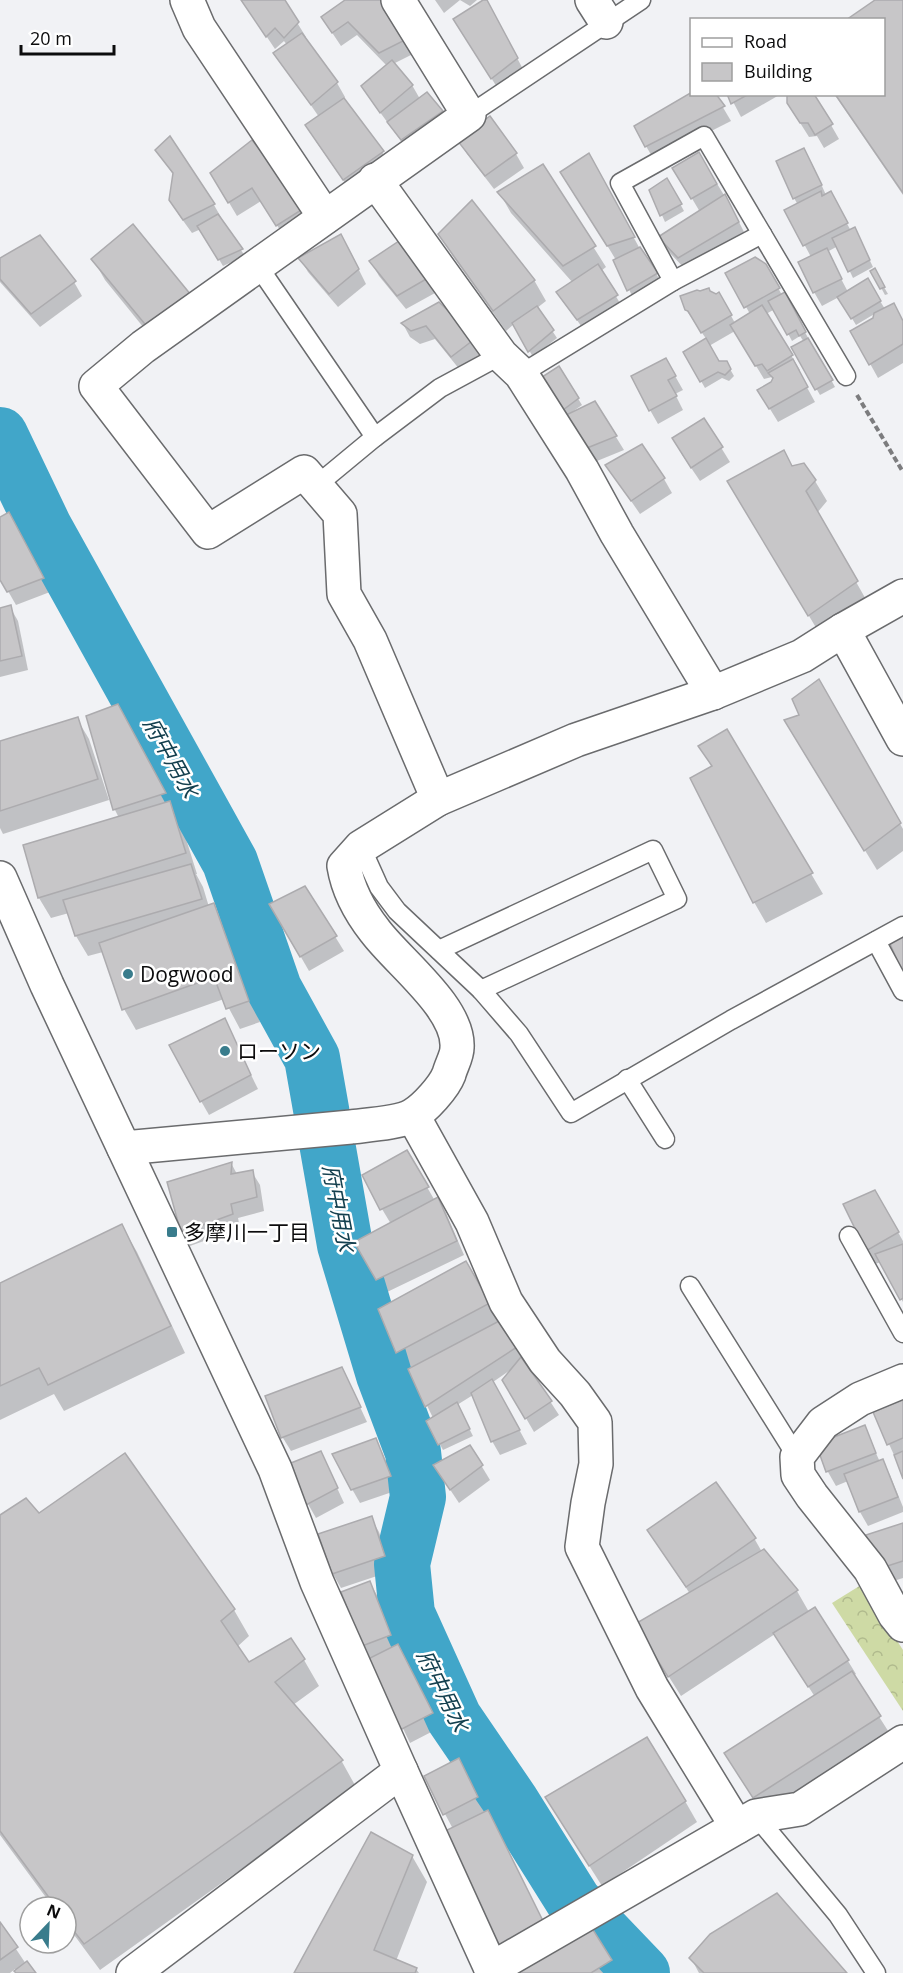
<svg xmlns="http://www.w3.org/2000/svg" width="903" height="1973" viewBox="0 0 903 1973" font-family="'Open Sans','Noto Sans JP',sans-serif">
<defs>
<pattern id="forest-crowns" width="20" height="18" patternUnits="userSpaceOnUse" patternTransform="scale(1.5)"><rect width="20" height="18" fill="#cedaa5"/><path d="M2 6a3 3 0 1 1 6 0M12 15a3 3 0 1 1 6 0" fill="none" stroke="#b0ba8d"/></pattern>
</defs>
<rect width="100%" height="100%" fill="#f1f2f5"/>
<path fill="url(#forest-crowns)" d="M861 1585 903 1650V1711L832 1603Z"/>
<g fill="#0003">
<path d="M242 0H283L306 37 304 39 337 83 345 97 343 99 382 152 390 166 352 193 315 140 319 117 275 53 287 45 284 41 275 49Z"/>
<path d="M347 0H384L413 54 393 64 412 85 420 99 427 94 442 112 450 125 410 153 371 100 387 66 357 35 341 46 331 31Z"/>
<path d="M435 0H460L444 13Z"/>
<path d="M460 0H477L470 6Z"/>
<path d="M877 0H903V195L834 94H884V20Z"/>
<path d="M494 14 525 73 500 92 463 33Z"/>
<path d="M692 94H715L731 121 654 160 646 146Z"/>
<path d="M729 94H781L741 117Z"/>
<path d="M797 118 831 125 839 139 824 148 817 136 809 137Z"/>
<path d="M170 138 214 205 222 219 220 220 245 256 223 266 201 229 192 233 179 215 170 200 174 176 157 150Z"/>
<path d="M459 140 516 154 524 168 494 189 467 154Z"/>
<path d="M252 142 313 222 286 239 261 201 237 216 212 174Z"/>
<path d="M699 154 733 210 746 236 687 271 668 251 660 238 700 212 674 168Z"/>
<path d="M812 164 826 195 838 207 851 231 858 236 873 267 853 278 838 246 827 252 848 292 867 280 885 309 903 323V363L878 378 852 331 874 319 876 313 856 325 839 297 822 306 814 292 811 257 786 210 798 205 794 198Z"/>
<path d="M542 166 606 267 601 271 624 310 586 333 558 293 573 283 511 213 499 192Z"/>
<path d="M596 169 640 249 660 280 632 296 616 260 571 186Z"/>
<path d="M667 180 684 211 665 222 651 190Z"/>
<path d="M133 226 161 349 105 280 93 259Z"/>
<path d="M440 235 534 280 546 301 537 308 557 338 533 357 514 324 506 331 452 255Z"/>
<path d="M349 250 366 284 338 307 308 272 300 258Z"/>
<path d="M0 260 74 282 82 296 40 327 0 282Z"/>
<path d="M371 262 427 279 435 293 406 309 379 276Z"/>
<path d="M765 265 782 295 784 294 835 387 820 395 793 348 804 342 800 336 792 341 775 309 766 314 800 370 798 371 815 402 778 422 759 391 774 380 772 377 764 379 735 331 709 346 719 362H726L734 376 729 381 722 378 705 388 685 353 707 340 686 310 711 293 716 296 719 294 735 323 750 314 727 273Z"/>
<path d="M874 270 888 294 885 295 872 271Z"/>
<path d="M439 304 483 352 460 370 435 339 420 344 410 337 403 324Z"/>
<path d="M666 360 683 390 675 394 683 410 658 424 650 410Z"/>
<path d="M559 368 582 405 572 412 595 403 624 450 597 461 572 431 568 416 545 386Z"/>
<path d="M704 420 730 462 700 481 681 453Z"/>
<path d="M607 466 664 479 672 493 640 514Z"/>
<path d="M793 468 815 481 827 501 817 513 868 603 821 636 741 502Z"/>
<path d="M0 519 17 528 50 592 16 605 0 577Z"/>
<path d="M10 607 18 621 28 670 0 677V609Z"/>
<path d="M819 682 903 829V851L877 870 798 741 801 716Z"/>
<path d="M87 717 129 727 181 823 197 874H196L203 887 209 907 213 905 225 926 260 1022 240 1029 224 999 136 1030 124 1009 103 952 88 956 76 936 69 913 51 918 39 898 119 818 115 810Z"/>
<path d="M77 719 89 739 109 800 3 834 0 828V742Z"/>
<path d="M727 731 823 894 766 923 754 902 712 767 700 747Z"/>
<path d="M305 888 344 951 309 971 271 905Z"/>
<path d="M224 1020 258 1089 209 1115 201 1101Z"/>
<path d="M407 1152 435 1201 438 1199 446 1213 464 1255 385 1293 356 1242 391 1224 382 1209Z"/>
<path d="M231 1163 237 1174 252 1172 260 1185 264 1211 238 1218 240 1228 190 1246 182 1232Z"/>
<path d="M875 1192 903 1241V1302L881 1262 875 1264 845 1205Z"/>
<path d="M122 1226 137 1252 185 1353 64 1411 54 1394 0 1420V1284Z"/>
<path d="M465 1263 499 1323 559 1415 534 1432 504 1380 512 1369 493 1382 527 1444 500 1455 492 1441 473 1395 457 1405 473 1436 443 1450 428 1422 433 1418 411 1372 409 1373 397 1352Z"/>
<path d="M349 1383 367 1422 291 1451 283 1438 267 1397Z"/>
<path d="M903 1401V1475L889 1444Z"/>
<path d="M864 1427 880 1462 882 1461 890 1475 903 1507V1512L868 1526 860 1512 848 1481 836 1486 828 1472 818 1445Z"/>
<path d="M375 1440 383 1454 398 1490 360 1503 352 1489Z"/>
<path d="M470 1447 490 1480 459 1503 443 1479Z"/>
<path d="M321 1453 344 1503 316 1518 308 1504Z"/>
<path d="M39 1515 234 1610 249 1636 237 1647 248 1664 304 1660 319 1686 293 1705 341 1760 356 1787 100 1970 66 1924V1907H53L0 1835V1517Z"/>
<path d="M371 1518 379 1532 392 1571 341 1588 333 1574 320 1535Z"/>
<path d="M903 1525V1578L887 1583 879 1569Z"/>
<path d="M649 1530 754 1538 762 1552 763 1551 797 1591 809 1612 848 1661 856 1674 853 1676 892 1737 766 1818 738 1774 815 1697 775 1634 681 1696 649 1645 690 1594Z"/>
<path d="M370 1583 378 1597 396 1646 405 1660 439 1728 410 1743 363 1645Z"/>
<path d="M466 1774 486 1813 487 1812 499 1833 552 1939 584 1919 618 1973H515L453 1829 445 1814Z"/>
<path d="M685 1801 697 1822 602 1886 559 1818Z"/>
<path d="M412 1856 427 1882 396 1961 416 1969 419 1973H296Z"/>
<path d="M0 1925 26 1964 34 1973H17L15 1969 10 1973H0Z"/>
<path d="M691 1958 845 1973H699Z"/>
</g>
<g fill="none" stroke-linecap="round" stroke-linejoin="round">
<path stroke="#41a6c9" stroke-width="56" d="M0 435 44 527 230 862 274 989 312 1058 345 1245 384 1375 413 1452 418 1497 402 1564 407 1614 454 1718 512 1803 574 1902 642 1973"/>
</g>
<g fill="#c7c6c8" stroke="#acabae" stroke-width="1.5">
<path d="M241 0H285L299 22 284 38 275 28 266 37Z"/>
<path d="M345 0H385L407 39 379 53 348 22 332 33 321 17Z"/>
<path d="M483 0H487L518 58 491 79 453 19Z"/>
<path d="M875 0H903V193L835 94H884V20H846Z"/>
<path d="M302 33 338 82 311 105 273 53Z"/>
<path d="M392 60 413 85 380 113 361 86Z"/>
<path d="M427 92 443 111 401 140 387 122Z"/>
<path d="M692 92V94H716L725 106 645 147 634 126Z"/>
<path d="M727 94H749L731 104Z"/>
<path d="M787 94H814L833 124 815 135 808 123H800L787 103Z"/>
<path d="M344 98 384 151 343 180 305 125Z"/>
<path d="M490 116 517 153 485 176 457 140Z"/>
<path d="M170 136 215 204 183 220 169 200 173 173 155 150Z"/>
<path d="M252 140 306 207 276 226 252 188 228 203 210 173Z"/>
<path d="M804 148 822 185 793 199 776 161Z"/>
<path d="M699 152 717 184 691 199 672 168Z"/>
<path d="M589 153 635 237 607 246 560 172Z"/>
<path d="M543 164 596 246 563 266 497 192Z"/>
<path d="M667 178 682 204 660 216 649 190Z"/>
<path d="M821 191 822 196 831 191 848 223 803 246 784 210Z"/>
<path d="M725 194 739 222 678 258 658 237Z"/>
<path d="M472 200 535 280 493 311 438 234Z"/>
<path d="M218 214 243 249 218 260 197 226Z"/>
<path d="M133 224 191 295 149 329 91 259Z"/>
<path d="M855 227 870 260 848 272 832 238Z"/>
<path d="M341 234 359 269 329 294 298 258Z"/>
<path d="M40 235 76 281 31 314 0 279V258Z"/>
<path d="M399 241 428 278 397 296 369 261Z"/>
<path d="M640 247 658 273 627 291 613 260Z"/>
<path d="M827 248 842 279 813 293 798 262Z"/>
<path d="M755 257 766 264 780 288 744 308 725 273Z"/>
<path d="M598 264 618 295 577 320 556 292Z"/>
<path d="M875 268 885 287 880 289 870 271Z"/>
<path d="M868 278 881 301 851 319 837 297Z"/>
<path d="M709 288 710 291 716 294 719 292 732 315 701 333 688 311 685 310 680 296 697 290 700 291Z"/>
<path d="M785 292 806 332 799 336 796 330 787 335 768 301Z"/>
<path d="M439 302 476 338 451 357 426 326 411 331 401 323Z"/>
<path d="M894 303 903 321V344L869 365 850 331 873 318 874 313Z"/>
<path d="M762 305 793 355 767 371 762 364 755 366 730 325Z"/>
<path d="M537 306 554 330 528 352 512 323Z"/>
<path d="M706 338 719 361H727L731 369 725 375 718 372 700 382 683 352Z"/>
<path d="M808 338 833 380 815 390 791 347Z"/>
<path d="M666 358 676 376 668 380 677 396 649 411 631 376Z"/>
<path d="M793 359 808 387 769 409 757 390 771 382 773 378 768 373Z"/>
<path d="M559 366 579 398 563 410 539 379Z"/>
<path d="M595 401 617 436 587 448 562 417Z"/>
<path d="M704 418 723 447 691 468 672 438Z"/>
<path d="M642 444 665 478 631 501 605 465Z"/>
<path d="M784 450 792 466 804 463 816 480 806 491 858 581 808 616 727 481Z"/>
<path d="M9 512 44 578 7 592 0 580V517Z"/>
<path d="M11 605 22 656 0 661V608Z"/>
<path d="M819 679 901 823 864 851 784 720 799 715 792 699Z"/>
<path d="M118 704 166 793 113 810 86 716Z"/>
<path d="M78 717 98 779 0 811V741Z"/>
<path d="M727 729 813 873 753 903 690 778 712 766 698 746Z"/>
<path d="M170 801 186 853 38 898 23 845Z"/>
<path d="M191 864 202 899 75 936 63 900Z"/>
<path d="M305 886 337 936 300 957 269 904Z"/>
<path d="M214 903 249 1001 226 1009 214 977 122 1010 99 943Z"/>
<path d="M903 933V974L888 939Z"/>
<path d="M225 1018 251 1075 200 1102 169 1045Z"/>
<path d="M407 1150 429 1187 380 1210 362 1175Z"/>
<path d="M232 1162 231 1174 253 1170 257 1197 231 1204 233 1214 181 1233 167 1182Z"/>
<path d="M875 1190 899 1232 866 1251 843 1204Z"/>
<path d="M438 1197 457 1241 376 1280 354 1242Z"/>
<path d="M122 1224 171 1326 48 1385 39 1368 0 1386V1283Z"/>
<path d="M903 1244V1298L900 1300 875 1254Z"/>
<path d="M466 1261 490 1303 396 1353 378 1309Z"/>
<path d="M501 1320 517 1347 425 1407 408 1369Z"/>
<path d="M521 1357 552 1401 525 1419 502 1380Z"/>
<path d="M342 1367 361 1407 281 1438 265 1396Z"/>
<path d="M492 1379 520 1430 491 1442 471 1393Z"/>
<path d="M903 1400V1438L887 1445 873 1412Z"/>
<path d="M457 1402 470 1429 438 1445 426 1421Z"/>
<path d="M865 1425 876 1453 826 1472 816 1444Z"/>
<path d="M376 1438 391 1476 351 1490 332 1454Z"/>
<path d="M470 1445 483 1465 450 1490 433 1465Z"/>
<path d="M321 1451 338 1488 306 1505 291 1463Z"/>
<path d="M903 1451V1479L894 1455Z"/>
<path d="M125 1453 235 1609 221 1621 249 1662 291 1638 305 1659 275 1682 343 1760 84 1944 66 1921V1907H56L0 1831V1515L26 1498 39 1513Z"/>
<path d="M883 1459 898 1497 859 1512 844 1474Z"/>
<path d="M716 1482 756 1538 686 1587 647 1530Z"/>
<path d="M372 1516 385 1556 332 1574 318 1534Z"/>
<path d="M903 1523V1561L878 1569 866 1535Z"/>
<path d="M764 1549 798 1590 668 1677 635 1624Z"/>
<path d="M370 1581 391 1635 362 1646 341 1592Z"/>
<path d="M815 1607 849 1660 808 1687 773 1633Z"/>
<path d="M398 1644 433 1713 400 1730 366 1660Z"/>
<path d="M852 1671 881 1716 753 1798 724 1753Z"/>
<path d="M647 1737 686 1801 589 1866 545 1797Z"/>
<path d="M459 1758 478 1797 443 1815 424 1776Z"/>
<path d="M488 1810 545 1925 500 1947 443 1832Z"/>
<path d="M371 1832 413 1855 374 1950 417 1968 415 1973H294Z"/>
<path d="M777 1893 847 1973H704L689 1958 710 1934Z"/>
<path d="M585 1917 612 1960 591 1973H513Z"/>
<path d="M0 1922 18 1947 0 1960Z"/>
<path d="M27 1961 36 1973H16L14 1971Z"/>
</g>
<g fill="none" stroke-linecap="round" stroke-linejoin="round">
<g stroke="#6a6b6d" stroke-width="21">
<g id="service">
<path d="M469 115 641 0"/>
<path d="M258 266 375 437"/>
<path d="M673 281 620 183 704 136 846 376"/>
<path d="M521 374 673 281 762 234"/>
<path d="M317 485 375 437 440 388 501 355"/>
<path d="M361 847 379 887 397 911 481 990 519 1034 571 1113 731 1020 903 926"/>
<path d="M876 941 903 991"/>
<path d="M439 950 653 850 677 899 481 990"/>
<path d="M627 1079 665 1139"/>
<path d="M849 1236 903 1333"/>
<path d="M690 1286 797 1457"/>
<path d="M756 1816 838 1915 876 1973"/>
</g>
</g>
<g stroke="#6a6b6d" stroke-width="36">
<g id="minor">
<path d="M187 0 199 28 325 217"/>
<path d="M398 0 469 115 143 347 96 386 208 532 304 472 340 514 344 594 370 640 438 799"/>
<path d="M592 0 606 22"/>
<path d="M375 180 501 355 521 374 582 470 617 534 713 693"/>
<path d="M843 630 903 739"/>
<path d="M413 1116 472 1222 506 1302 545 1361 575 1394 595 1422 596 1464 588 1503 582 1547 652 1688 737 1827"/>
<path d="M124 1148 351 1127C366 1125 401 1123 413 1115 425 1108 444 1087 449 1074 451 1066 457 1056 457 1048 460 1008 398 962 375 931 360 912 348 890 344 866L361 847 438 799 576 740 713 693 802 656 843 630 903 596"/>
<path d="M903 1381 860 1399 823 1423 797 1457 798 1475 812 1496 870 1569 895 1615 903 1625"/>
<path d="M491 1969 756 1816 800 1809 903 1742"/>
</g>
</g>
<g stroke="#6a6b6d" stroke-width="36">
<g id="tertiary">
<path d="M0 878 47 985 275 1469 317 1582 401 1771 493 1973"/>
<path d="M133 1973 401 1771"/>
</g>
</g>
<path stroke="#7c7c7e" stroke-width="4" stroke-dasharray="6 3" stroke-linecap="butt" d="M857 395 903 472"/>
<use href="#service" stroke="#fff" stroke-width="18"/>
<use href="#minor" stroke="#fff" stroke-width="33"/>
<use href="#tertiary" stroke="#fff" stroke-width="33"/>
</g>
<g fill="#397c8c" stroke="#fff" stroke-width="2">
<circle cx="128" cy="974" r="6"/>
<circle cx="225" cy="1051" r="6"/>
<rect x="166" y="1226" width="12" height="12" rx="3"/>
</g>
<g text-anchor="middle" dominant-baseline="central" stroke-width="5" stroke-linejoin="round" paint-order="stroke">
<g font-size="21" fill="#0c0c0d" stroke="#fff" text-anchor="start">
<text x="140" y="974">Dogwood</text>
<text x="237" y="1051">ローソン</text>
<text x="184" y="1232">多摩川一丁目</text>
</g>
<g font-size="22" font-style="italic" fill="#14404f" stroke="#fff">
<text transform="translate(172 757) rotate(61)">府中用水</text>
<text transform="translate(340 1208) rotate(79)">府中用水</text>
<text transform="translate(444 1690) rotate(64)">府中用水</text>
</g>
</g>
<rect x="690" y="18" width="195" height="78" fill="#ffffff" stroke="#9e9e9e" stroke-width="1.5"/>
<rect x="702" y="38" width="30" height="9" fill="#ffffff" stroke="#9e9e9e" stroke-width="1.5"/>
<text x="744" y="48" font-size="18" fill="#0c0c0d">Road</text>
<rect x="702" y="63" width="30" height="18" fill="#c7c6c8" stroke="#9e9e9e" stroke-width="1.5"/>
<text x="744" y="78" font-size="18" fill="#0c0c0d">Building</text>
<g transform="translate(48 1925) rotate(23)"><circle r="28" fill="#ffffff" stroke="#9e9e9e" stroke-width="1.5"/>
<path d="M0-4.5L10 22L0 15L-10 22Z" fill="#397c8c"/>
<text y="-9" font-size="16" font-weight="bold" text-anchor="middle" fill="#0c0c0d">N</text>
</g>
<path d="M21 45v9h93v-9" fill="none" stroke="#0c0c0d" stroke-width="3"/>
<text x="30" y="45" font-size="18" fill="#0c0c0d" stroke="#ffffff" stroke-width="4.5" paint-order="stroke">20 m</text>
</svg>
